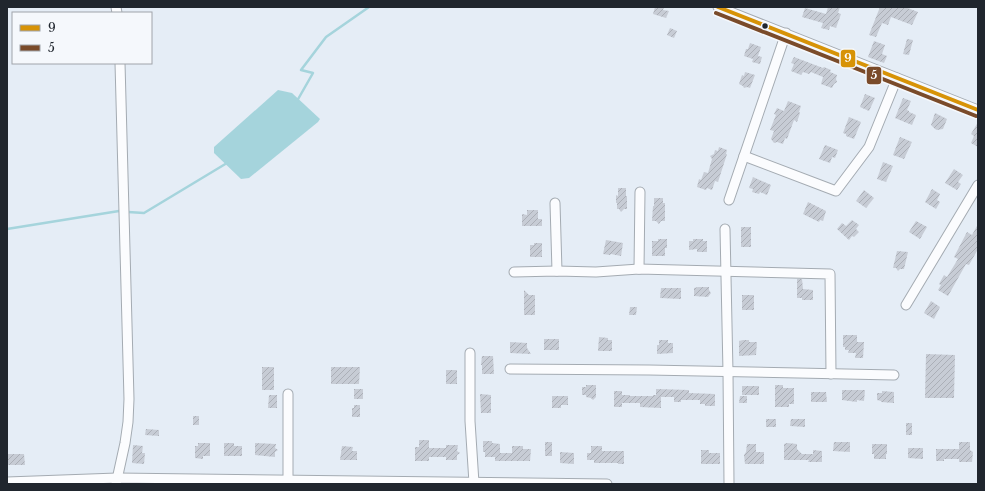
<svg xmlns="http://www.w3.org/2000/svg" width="985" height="491" viewBox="0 0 985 491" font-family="'Libre Baskerville',serif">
<defs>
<pattern id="building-hatch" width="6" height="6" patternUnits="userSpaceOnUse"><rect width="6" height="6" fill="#c7ccd5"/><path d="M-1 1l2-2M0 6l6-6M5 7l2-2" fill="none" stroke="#abafb7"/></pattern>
</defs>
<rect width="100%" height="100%" fill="#e5edf6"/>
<path fill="#a5d4dc" d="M278 90 292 93 320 119 318 122 249 178 241 179 214 153V147Z"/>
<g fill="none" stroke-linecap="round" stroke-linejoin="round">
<g stroke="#a5d4dc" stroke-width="2.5">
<path d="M297 101 313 73 301 70 326 37 369 7"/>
<path d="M128 212 144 213 227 163"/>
<path d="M7 229 119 211"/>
</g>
</g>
<g fill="url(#building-hatch)">
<path d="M655 7H664L663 10 669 11 666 18 653 14Z"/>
<path d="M828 7H840L838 13 841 14 836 28 830 26 829 30 821 28 823 23 802 17 805 8 826 14Z"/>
<path d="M880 7H905L918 12 912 25 891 17 888 25 882 23 876 37 869 35Z"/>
<path d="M670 28 677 31 674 38 667 35Z"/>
<path d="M907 39 913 40 909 55 903 54Z"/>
<path d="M874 41 885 45 882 54 887 56 884 63 868 57Z"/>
<path d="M750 43 761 47 758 56 762 57 760 64 752 62 753 59 744 56 746 49H748Z"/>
<path d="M794 57 823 68 824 67 831 70 830 72 837 75 836 79 837 82 834 84 832 88 821 84 823 77 811 72 809 74 803 72 801 75 791 71 794 64 791 63Z"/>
<path d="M745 72 755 75 750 88 747 87 744 88 743 86 739 84 742 75 744 76Z"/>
<path d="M865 94 875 98 869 111 860 107Z"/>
<path d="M903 98 911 101 907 110 909 111V112L916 115 912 125 895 118Z"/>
<path d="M788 101 801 106 799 112 800 113 797 122 794 120 787 139 785 138 783 144 777 142 774 143 771 139 774 131 770 130 776 115 774 114 777 108 784 111Z"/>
<path d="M935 113 947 119 943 129 937 130 935 129 931 125Z"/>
<path d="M849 117 861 122 854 139 846 136V134L843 133Z"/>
<path d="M978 122V147L971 143 974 136 971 134Z"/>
<path d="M900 137 912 142 904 159 893 155Z"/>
<path d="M825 145 838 150 835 158 832 157 830 163 819 159Z"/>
<path d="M719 147 727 150 726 154H727L718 182 715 181 712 190 707 188 706 190 697 187 699 179 701 180 704 172 708 173 712 159 710 156 714 154 715 150 718 151Z"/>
<path d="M883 162 893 166 886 182 877 179Z"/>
<path d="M954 169 963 175 958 182 961 184 957 190 945 183Z"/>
<path d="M753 177 771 185 767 195 760 192 759 194 752 192 753 189 749 188Z"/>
<path d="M618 188H626V196H627V209H624L621 212 619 209H617V203H616V195L618 196Z"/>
<path d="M932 189 940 194 937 200 940 202 936 209 925 202Z"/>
<path d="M864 190 874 198 866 208 856 201Z"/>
<path d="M654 198H663V203H665V221H661L659 224 656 221H652L653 206H654Z"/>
<path d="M808 202 826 211 823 221 820 220 819 222 803 214Z"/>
<path d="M527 210H538V219H542V226H522V214L527 215Z"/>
<path d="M852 220 859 225 856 229 859 232 854 237 852 236 849 240 837 229 842 223 846 226Z"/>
<path d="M916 221 927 227 920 239 909 232Z"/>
<path d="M978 224V249L969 265 966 264 948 296 938 290 941 285 939 284 944 275 947 277 958 259 954 257 967 232 972 235Z"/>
<rect x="741" y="227" width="10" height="20"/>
<path d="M658 239H667V248H665V256H652V241H658Z"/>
<path d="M693 239H703V241H707V252H697V249L689 250V241H693Z"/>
<path d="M606 240 623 243 621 256 611 254 610 255 603 254Z"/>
<path d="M534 243H542V257H530V245H534Z"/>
<path d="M897 251 908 252 904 269H900L898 271 896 268H893Z"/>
<path d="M797 279H802L803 289 813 290V300H802V298H797Z"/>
<path d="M698 287H709V290L711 293 708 297 694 296V288Z"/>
<path d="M661 288H681V299L660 298Z"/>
<path d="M524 290 529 295H535V315H524Z"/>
<rect x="742" y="295" width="12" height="15"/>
<path d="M931 301 940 307 934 319 924 313Z"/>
<path d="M630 307H637L636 315H629Z"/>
<path d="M843 335H857V342H864L863 358H855L856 353H848L849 350H845V347H843Z"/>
<path d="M599 337 608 338V340H612V351H598Z"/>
<rect x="544" y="339" width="15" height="11"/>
<path d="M659 340H668V343H673V353L657 354V345H659Z"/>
<path d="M743 340H749V342H757L756 355 739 356V341Z"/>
<path d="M510 342 527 343V348L531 354 510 353Z"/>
<path d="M926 354 955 355 954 398H925Z"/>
<path d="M482 356H493L494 374H482V365H481Z"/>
<rect x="262" y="367" width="12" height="23"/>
<path d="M331 367H360L359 384H331Z"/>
<rect x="446" y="370" width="11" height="14"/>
<path d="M586 385H596V397L593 400 591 398 586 397V395H582V387H586Z"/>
<path d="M775 385H783V388H794V404H789V407H775Z"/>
<rect x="742" y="386" width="17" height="9"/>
<rect x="354" y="389" width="9" height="10"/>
<path d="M656 389 689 390V393L715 394V406H705V404H700V400H681V402H674V397H661V408L640 407V403H622V407H614V391H622V395H630V396H653V395H656Z"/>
<path d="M842 390H865L864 401 857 400V402L842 400Z"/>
<path d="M882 391 894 392V403L881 402V401L877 400V393H882Z"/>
<path d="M811 392H826L827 402H811Z"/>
<path d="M480 394 491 395V413H481Z"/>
<path d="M269 395H277V408H268Z"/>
<path d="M552 396H568V405H561V408H552Z"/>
<path d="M740 396H747V403H739Z"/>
<path d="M354 405H360V417H352V408H354Z"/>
<rect x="193" y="416" width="6" height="9"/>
<rect x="766" y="419" width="10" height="8"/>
<path d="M791 419H805V427L790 426Z"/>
<rect x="906" y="423" width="6" height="12"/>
<path d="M146 429 159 430V436L145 435Z"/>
<path d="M419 440H429V448H446V445H458L457 451 460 453 457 455V460H446V457H429V461H415V447H419Z"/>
<path d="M483 441H492V443L500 444V453H512V446H523V449H531L530 461H495V457H485V452H483Z"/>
<rect x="545" y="442" width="7" height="14"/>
<path d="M834 442H850V452L833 451Z"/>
<path d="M959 442H970V450L973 452 972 462H959V459H944V461H936V449H959Z"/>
<path d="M198 443H210V456H203V459L195 458V446H198Z"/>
<path d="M224 443H234V446H242V456H224Z"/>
<path d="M255 443 276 444 275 448 278 450 275 452V457L255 455Z"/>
<path d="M787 443 797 444V449L802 454H813V450L822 451V462H808L809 460H784V444Z"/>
<path d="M747 444H756V452H764V464H745L744 455 746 452Z"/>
<path d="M872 444H887V454H886V459H874V454H872Z"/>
<path d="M133 445 143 446 142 453H145L144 464 132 463Z"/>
<path d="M342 446 353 447 352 451H357V460H340Z"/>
<path d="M591 446H602V451H624V464H618V463H594V460H587V453H591Z"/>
<path d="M908 448H923V459L908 458Z"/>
<path d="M701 450H709V453H720V464H701Z"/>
<path d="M560 452 574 453V464L560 463Z"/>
<path d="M7 454H24L25 465H7Z"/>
</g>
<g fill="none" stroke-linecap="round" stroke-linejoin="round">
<g stroke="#a4abb2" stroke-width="11">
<g id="minor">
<path d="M116 7 117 13"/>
<path d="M718 7 978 110"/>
<path d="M744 156 836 191 869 147 897 78"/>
<path d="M729 200 786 33"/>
<path d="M555 203 557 271"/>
<path d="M725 229 728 372 729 484"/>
<path d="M639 269 640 192"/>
<path d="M514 272 557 271 596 272 639 269 830 274 831 374"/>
<path d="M906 305 978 185"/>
<path d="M470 353V421L474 483"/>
<path d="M510 369 649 370 894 375"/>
<path d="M288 394V481"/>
<path d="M7 482 117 478 607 484"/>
<path d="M116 484 125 443 128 422 129 399 120 63"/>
</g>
</g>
<use href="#minor" stroke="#fbfcfe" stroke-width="9"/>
<g stroke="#f5f8fc" stroke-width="7">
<path id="bus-1" d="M718 7 978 110"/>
</g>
<g stroke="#f5f8fc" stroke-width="7">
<path id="bus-2" d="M716 13 976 116"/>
</g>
<use href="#bus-1" stroke="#d79307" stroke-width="4"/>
<use href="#bus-2" stroke="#7a4b2a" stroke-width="4"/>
</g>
<circle fill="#20262e" stroke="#f5f8fc" stroke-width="1.5" cx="765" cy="26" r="3.5"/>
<g stroke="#f5f8fc" stroke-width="1.5">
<rect x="840" y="49" width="16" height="19" rx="4" fill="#d79307"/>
<rect x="866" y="66" width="16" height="19" rx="4" fill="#7a4b2a"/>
</g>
<g font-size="11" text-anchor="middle" font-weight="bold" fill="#fff">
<text x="848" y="62">9</text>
<text x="874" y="79">5</text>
</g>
<rect width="985" height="491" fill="none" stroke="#20262e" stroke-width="16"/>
<rect x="12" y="12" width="140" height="52" fill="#f5f8fc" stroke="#a0a4aa"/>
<rect x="20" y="25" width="20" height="6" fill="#d79307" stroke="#a0a4aa"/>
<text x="48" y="32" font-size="12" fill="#20262e">9</text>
<rect x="20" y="45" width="20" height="6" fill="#7a4b2a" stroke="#a0a4aa"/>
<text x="48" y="52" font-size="12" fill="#20262e">5</text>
</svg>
